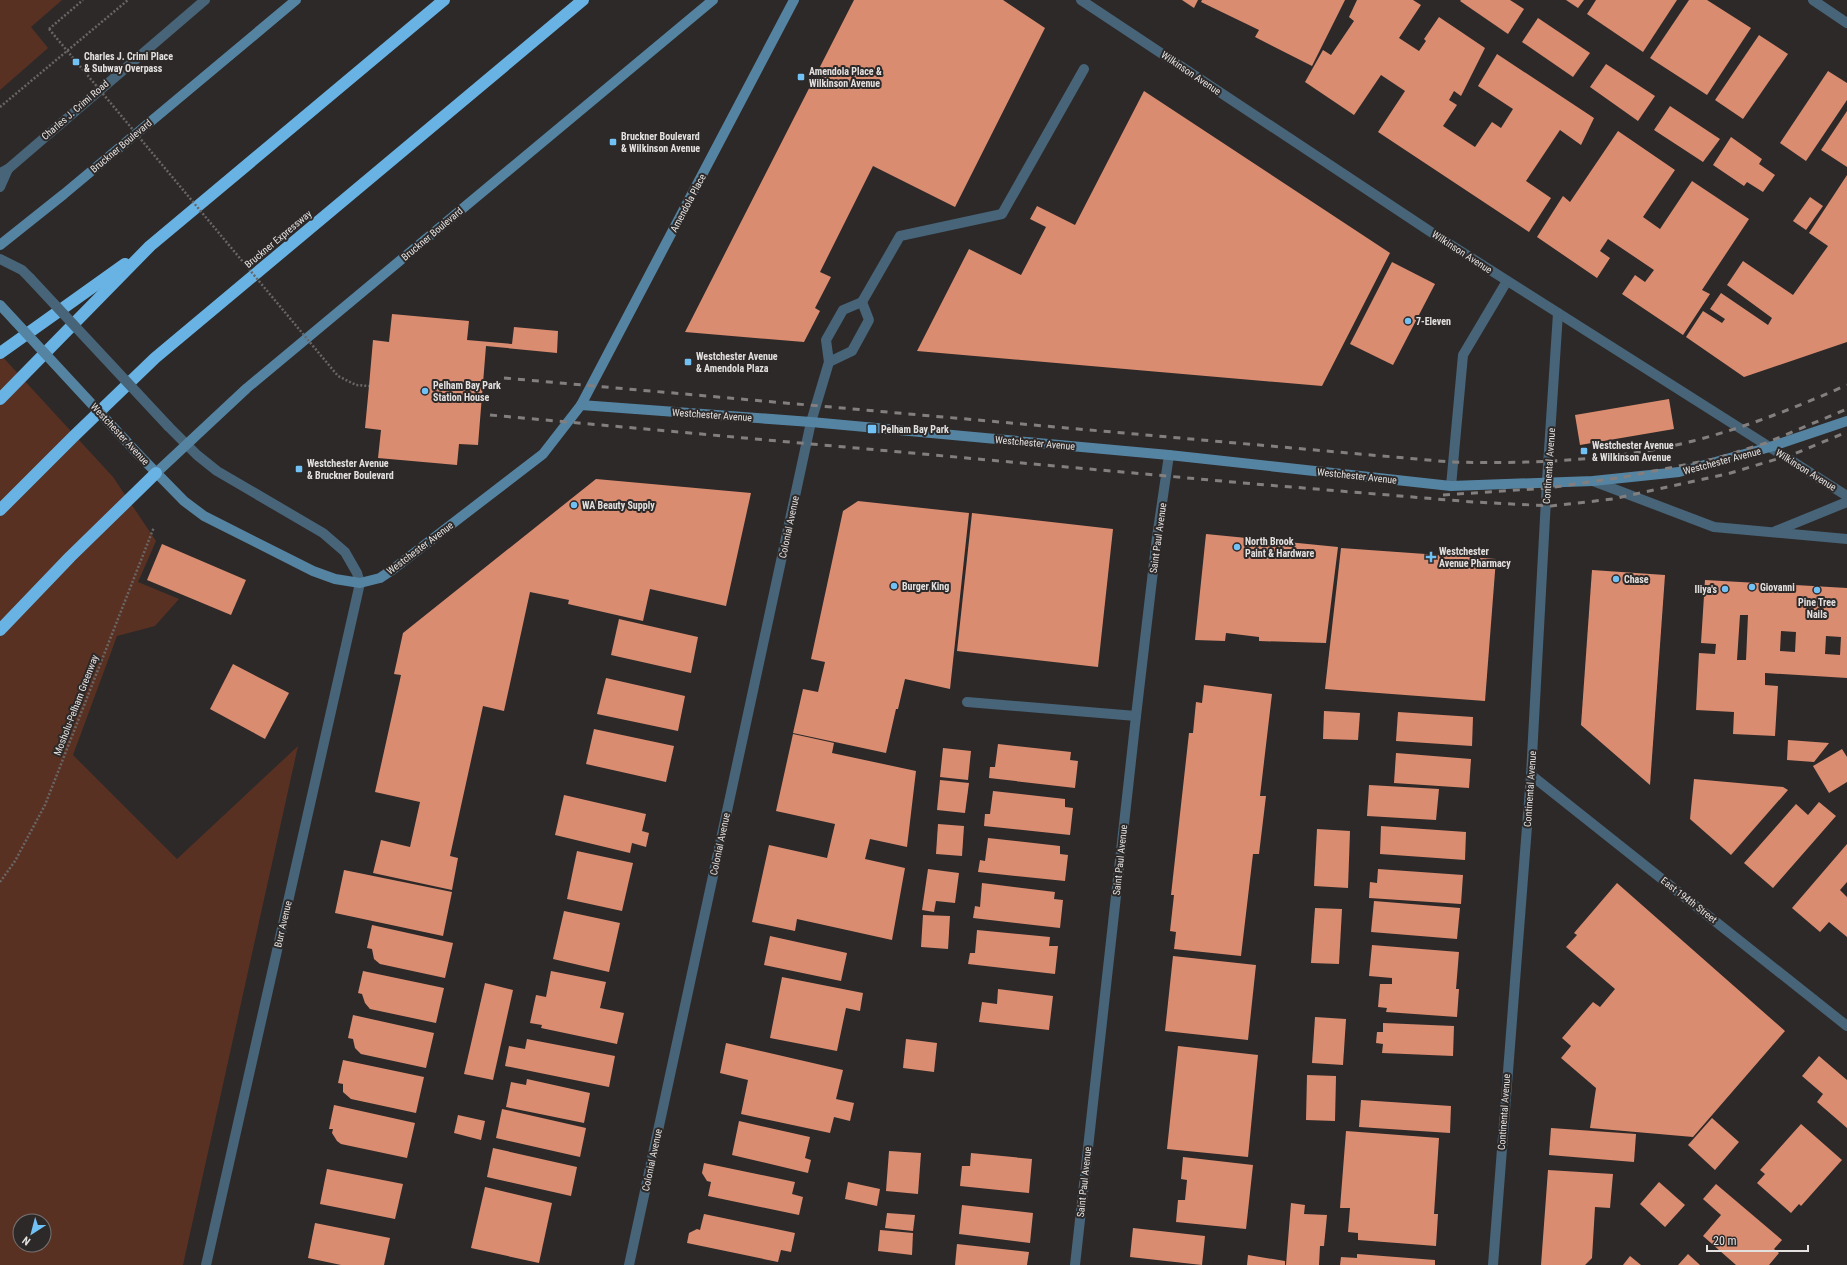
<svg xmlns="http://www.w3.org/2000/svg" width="1847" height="1265" viewBox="0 0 1847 1265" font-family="'Roboto Condensed',sans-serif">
<rect width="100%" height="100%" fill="#2d2928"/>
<g fill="#593123" fill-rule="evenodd">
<path d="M0 0H62L31 27 48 48 0 90Z"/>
<path d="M0 354 113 477 156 541 138 582 179 599 155 626 117 636 73 755 177 859 298 746 183 1265H0ZM20 1221H44V1245H20Z"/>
</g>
<g fill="#da8c71" fill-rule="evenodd">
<path d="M854 0H1003L1045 28 955 207 873 166 820 272 831 277 815 308 820 311 804 342 685 332Z"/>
<path d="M1182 0H1198L1194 8Z"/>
<path d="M1202 0H1345L1312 66 1255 37 1259 30 1201 2Z"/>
<path d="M1357 0H1413L1421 5 1399 38 1419 51 1426 41 1424 39 1439 17 1485 48 1461 96 1454 91 1449 100 1457 105 1443 126 1475 147 1492 122 1501 128 1513 109 1478 86 1497 54 1594 118 1581 145 1560 130 1526 181 1551 198 1529 232 1378 132 1405 91 1381 75 1354 115 1305 82 1323 50 1331 55 1354 21 1349 17Z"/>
<path d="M1461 0H1510L1524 9 1508 34 1460 1Z"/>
<path d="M1566 0H1584L1578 8Z"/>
<path d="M1596 0H1677L1643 52 1587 14Z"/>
<path d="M1689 0H1707L1751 28 1707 95 1650 58Z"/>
<path d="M1538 18 1590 53 1573 77 1522 42Z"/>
<path d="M1759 35 1788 54 1743 119 1715 100Z"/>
<path d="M1606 64 1655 96 1638 121 1590 87Z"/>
<path d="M1828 71 1847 83V100L1806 161 1780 143Z"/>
<path d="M1144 91 1390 253 1322 386 917 351 969 249 1021 275 1046 227 1030 219 1037 206 1075 225Z"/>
<path d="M1670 106 1720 139 1703 162 1654 130Z"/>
<path d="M1847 111V167L1821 150Z"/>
<path d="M1618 131 1675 170 1643 217 1660 229 1692 181 1749 219 1702 290 1710 294 1683 335 1622 294 1635 275 1645 282 1654 270 1608 239 1600 251 1610 258 1597 278 1537 237 1563 196 1570 202Z"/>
<path d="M1731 137 1762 159 1759 164 1775 175 1763 192 1747 182 1744 186 1713 165Z"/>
<path d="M1847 175V342L1744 377 1686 337 1703 311 1722 323 1725 319 1710 309 1721 293 1768 325 1772 318 1727 285 1743 261 1793 295 1828 246 1809 233Z"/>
<path d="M1810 197 1823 206 1806 230 1793 221Z"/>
<path d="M1392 262 1435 284 1393 365 1350 344Z"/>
<path d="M392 314 469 321 467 340 512 344 514 327 558 331 557 353 486 346 478 445 459 444 457 465 378 458 381 430 365 428 369 386 373 340 389 342Z"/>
<path d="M1669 399 1674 429 1580 445 1575 415Z"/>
<path d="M596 479 751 493 726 606 650 589 643 621 568 604 569 600 530 592 504 711 483 706 450 856 458 858 452 890 373 873 381 840 410 847 420 802 375 792 401 675 394 674 403 633Z"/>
<path d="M858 501 969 513 950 689 905 679 898 709H896L886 753 793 733 803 689 818 692 825 662 811 659 843 511Z"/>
<path d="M972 513 1113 529 1098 667 957 651Z"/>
<path d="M1206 534 1338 547 1326 643 1259 641V637L1226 633 1225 641 1195 640Z"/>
<path d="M162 544 246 580 231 615 147 580Z"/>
<path d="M1341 548 1496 559 1485 701 1325 689Z"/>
<path d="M1592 570 1665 575 1650 785 1581 725Z"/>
<path d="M1705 580 1847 588V678L1765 673V685L1778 686 1775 736 1733 734 1734 712 1696 710 1699 653 1715 654 1716 644 1701 643ZM1740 615H1748L1746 660H1737ZM1781 631 1796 632 1795 652 1780 651ZM1826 636 1841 637 1840 655 1825 654Z"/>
<path d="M619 619 698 637 691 673 611 655Z"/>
<path d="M233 664 289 693 265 739 210 709Z"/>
<path d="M606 678 685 696 678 731 597 714Z"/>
<path d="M1204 685 1272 694 1260 796H1266L1259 854H1253L1241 956 1174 949 1176 932 1170 931 1174 895H1171L1189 733H1193L1196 702 1202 703Z"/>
<path d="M1324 711 1360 713 1358 740 1323 739Z"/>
<path d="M1398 712 1473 717 1472 746 1396 741Z"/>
<path d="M594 729 674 746 666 782 586 764Z"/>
<path d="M793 734 834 743 832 753 916 771 907 847 870 839 865 859 905 868 892 940 797 919 795 931 752 922 769 845 827 858 835 824 776 811Z"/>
<path d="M1788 740 1829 743 1814 762 1787 760Z"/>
<path d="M998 744 1071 752 1070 760 1078 761 1075 788 989 778 990 767H995Z"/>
<path d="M943 748 971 751 968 780 940 777Z"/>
<path d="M1842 749 1847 757V782L1829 793 1813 766Z"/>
<path d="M1396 753 1471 759 1469 788 1394 783Z"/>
<path d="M1694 779 1783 787 1788 790 1731 855 1690 819Z"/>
<path d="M940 780 969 783 965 813 937 810Z"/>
<path d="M1369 785 1439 789 1436 820 1367 816Z"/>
<path d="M993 791 1065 799V807L1073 808 1070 835 984 826 985 814H990Z"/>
<path d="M564 795 646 814 642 831 649 833 646 847 632 843 630 853 555 835Z"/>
<path d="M1819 802 1836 816 1773 888 1744 863 1796 804 1808 815Z"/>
<path d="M938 824 964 826 962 856 936 854Z"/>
<path d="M1381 826 1466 832 1465 860 1380 854Z"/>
<path d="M1317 829 1350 831 1348 888 1314 886Z"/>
<path d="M988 838 1060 846V854L1068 855 1065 881 978 872 980 860 985 861Z"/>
<path d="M1847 844V882L1840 890 1847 897V937L1829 922 1820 932 1792 908Z"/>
<path d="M577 851 633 863 622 911 567 899Z"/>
<path d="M928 869 959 873 955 903 936 901 934 912 922 910Z"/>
<path d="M1378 869 1463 875 1461 904 1369 898 1370 882 1377 883Z"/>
<path d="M344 870 452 892 443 936 335 913Z"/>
<path d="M982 883 1055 892 1054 899 1063 900 1060 928 973 918 975 906 980 907Z"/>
<path d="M1617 883 1785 1031 1693 1137 1590 1128 1596 1088 1561 1058 1571 1046 1562 1038 1593 1002 1600 1007 1615 989 1566 947 1577 935 1574 933Z"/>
<path d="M1374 901 1460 908 1457 939 1371 932Z"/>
<path d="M1315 908 1342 909 1339 964 1311 963Z"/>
<path d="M564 911 620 923 609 972 553 959Z"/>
<path d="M923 915 950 916 948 949 921 947Z"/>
<path d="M372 925 453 943 445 978 380 964 374 959 372 949 367 948Z"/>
<path d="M977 930 1050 937 1049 946H1058L1055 974 968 964 970 953H975Z"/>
<path d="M770 936 847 953 841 981 764 965Z"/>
<path d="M1372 945 1459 952 1456 989H1459L1457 1017 1386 1012 1387 1008 1378 1007 1380 984H1392V978L1369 976Z"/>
<path d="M1173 956 1256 965 1248 1040 1165 1031Z"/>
<path d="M363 971 444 988 436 1023 370 1009 365 1003 362 994 358 993Z"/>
<path d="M551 971 606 982 600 1008 624 1013 617 1044 541 1028 542 1025 530 1023 536 995 546 997Z"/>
<path d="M782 977 863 993 860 1011 846 1008 837 1051 770 1038Z"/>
<path d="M485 983 513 990 493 1080 464 1074Z"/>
<path d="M998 989 1053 996 1049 1030 979 1022 982 1002 997 1004Z"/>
<path d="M353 1015 434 1033 426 1068 361 1054 355 1048 353 1039 348 1038Z"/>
<path d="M1315 1017 1346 1019 1343 1065 1312 1063Z"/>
<path d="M1383 1023 1454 1026 1453 1056 1382 1053 1383 1044 1376 1043 1377 1032H1383Z"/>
<path d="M527 1039 615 1056 609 1087 505 1066 509 1046 525 1049Z"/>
<path d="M906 1039 937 1043 934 1072 903 1068Z"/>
<path d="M726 1043 843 1070 836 1099 854 1103 850 1121 834 1117 830 1133 741 1114 748 1080 720 1073Z"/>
<path d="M1178 1046 1258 1055 1248 1157 1167 1149Z"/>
<path d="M1819 1056 1847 1080V1128L1817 1102 1823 1094 1802 1076Z"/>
<path d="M343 1060 424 1077 416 1113 351 1099 343 1092V1084L338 1083Z"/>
<path d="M1307 1075 1336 1076 1335 1121 1306 1120Z"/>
<path d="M527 1079 590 1093 584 1123 506 1107 511 1082 526 1085Z"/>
<path d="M1361 1100 1451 1106 1450 1133 1359 1127Z"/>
<path d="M334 1105 415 1123 407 1158 341 1144 337 1141 332 1133 333 1129H329Z"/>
<path d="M502 1109 586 1128 580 1157 496 1138Z"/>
<path d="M458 1115 485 1121 481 1140 454 1133Z"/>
<path d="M1712 1118 1739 1142 1715 1170 1688 1145Z"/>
<path d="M739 1121 810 1137 805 1158 811 1160 808 1173 732 1155Z"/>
<path d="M1801 1124 1842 1160 1801 1206 1799 1204 1791 1213 1757 1183 1765 1174 1760 1170Z"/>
<path d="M1551 1128 1636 1134 1634 1162 1549 1155Z"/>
<path d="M1346 1131 1439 1138 1434 1214H1438L1436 1246 1358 1240V1233L1348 1232 1350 1208H1340Z"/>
<path d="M493 1148 577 1167 571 1196 487 1177Z"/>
<path d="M889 1151 921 1153 918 1194 886 1191Z"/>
<path d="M971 1153 1032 1159 1029 1193 960 1186 962 1166H970Z"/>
<path d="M1183 1157 1253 1165 1246 1229 1176 1222 1178 1200H1185L1187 1180 1181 1179Z"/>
<path d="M704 1163 795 1182 792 1194 803 1197 799 1215 708 1196 711 1182 707 1181 702 1173Z"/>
<path d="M327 1169 403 1184 395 1219 320 1204Z"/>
<path d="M1548 1170 1613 1174 1610 1208 1595 1207 1592 1258 1585 1265H1541Z"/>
<path d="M848 1182 880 1189 877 1206 845 1199Z"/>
<path d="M1659 1182 1685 1205 1665 1227 1640 1204Z"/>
<path d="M1716 1184 1782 1240 1774 1249 1779 1253 1769 1265H1736L1703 1236 1721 1215 1703 1199Z"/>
<path d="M485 1187 552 1203 539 1263 471 1248Z"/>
<path d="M1291 1203 1305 1205 1304 1214 1327 1215 1324 1246H1320L1319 1265H1286Z"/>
<path d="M962 1205 1033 1213 1030 1243 959 1234Z"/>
<path d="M887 1213 915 1215 913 1231 885 1228Z"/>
<path d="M704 1214 795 1233 791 1252 781 1250 778 1262 687 1243 689 1233 697 1229 700 1230Z"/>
<path d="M315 1223 390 1238 384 1265H341L308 1258Z"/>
<path d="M1133 1228 1205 1236 1202 1265 1130 1257Z"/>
<path d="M880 1230 913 1233 912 1255 878 1251Z"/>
<path d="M957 1244 1029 1252 1027 1265H955Z"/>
<path d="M1357 1254 1435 1260V1265H1340L1341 1257 1357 1258Z"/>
<path d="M1688 1254 1700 1265H1678Z"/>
<path d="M1248 1255 1285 1261V1265H1247Z"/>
<path d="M1630 1256 1641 1265H1623Z"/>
</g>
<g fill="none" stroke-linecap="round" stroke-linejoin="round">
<g stroke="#696665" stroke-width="2.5" stroke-dasharray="2 2" stroke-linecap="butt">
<path d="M49 29 83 0"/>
<path d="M0 107 128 0"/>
<path d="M0 882 15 861 45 805 154 527"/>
</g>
<g stroke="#476478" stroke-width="10">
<path d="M0 173 8 169 205 0"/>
<path d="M0 187 8 169"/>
<path d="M0 259 22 270 30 278"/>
<path d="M829 362 852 351 869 320 862 302"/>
<path d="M811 422 829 362 826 340 843 310 862 302 900 236 1002 214 1084 69"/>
<path d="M168 426 197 455 217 471 323 533 345 552 357 573 360 583"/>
<path d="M1451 486 1463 355 1507 281"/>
<path d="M967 702 1136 716"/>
</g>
<g stroke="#476478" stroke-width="10">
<path d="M1081 0 1443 240 1847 496"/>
<path d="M1813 0 1847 23"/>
<path d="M1593 481 1714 527 1847 539"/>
<path d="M1776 531 1847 502"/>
<path d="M1531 775 1847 1026"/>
<path d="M206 1265 360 583"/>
<path d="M629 1265 811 422"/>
<path d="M1075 1265 1136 716 1157 537 1169 455"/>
<path d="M1493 1265 1531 775 1547 481 1558 313"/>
</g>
<g stroke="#5584a3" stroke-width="10">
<path d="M0 245 64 194 296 0"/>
<path d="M581 405 811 422 1169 455 1451 486 1593 481 1679 472 1770 447 1847 421"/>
<path d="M138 454 184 501 204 516 313 571 335 579 360 583 380 578 392 570 543 454 581 405 794 0"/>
<path d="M156 473 247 388 713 0"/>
</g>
<g stroke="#68b3e4" stroke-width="12">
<path d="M0 353 125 264"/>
<path d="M0 399 150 246 444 0"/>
<path d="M0 510 73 437 155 358 583 0"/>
<path d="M0 630 70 557 156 473"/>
</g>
<g stroke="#827f7e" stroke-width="3" stroke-dasharray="7 7" stroke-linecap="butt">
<path d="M504 378 1450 462C1531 464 1615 461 1693 441 1747 427 1797 407 1847 385"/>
<path d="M490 415 1255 484 1473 502 1551 506 1613 499 1727 474 1794 454 1847 432"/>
<path d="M1443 495 1548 488 1624 477 1714 459 1766 443 1847 409"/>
</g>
<path stroke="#696665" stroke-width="2.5" stroke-dasharray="2 2" stroke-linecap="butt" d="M49 29 338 376 356 385 369 386"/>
<path stroke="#476478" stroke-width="10" d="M30 278 168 426"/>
<path stroke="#5584a3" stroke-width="10" d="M0 305 138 454"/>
</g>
<g fill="#71c1f5" stroke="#2d2928" stroke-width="1.5">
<rect x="72" y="58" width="8" height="8" rx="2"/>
<rect x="797" y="73" width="8" height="8" rx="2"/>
<rect x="609" y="138" width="8" height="8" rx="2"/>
<circle cx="1408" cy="321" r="4"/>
<rect x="684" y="358" width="8" height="8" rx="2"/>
<circle cx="425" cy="391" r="4"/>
<rect x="867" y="424" width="10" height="10" rx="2"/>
<rect x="1580" y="447" width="8" height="8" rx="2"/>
<rect x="295" y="465" width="8" height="8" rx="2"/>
<circle cx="574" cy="505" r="4"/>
<circle cx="1237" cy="547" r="4"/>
<path d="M1429 551h4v4h4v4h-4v4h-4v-4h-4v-4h4z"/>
<circle cx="1616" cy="579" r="4"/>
<circle cx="894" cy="586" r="4"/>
<circle cx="1752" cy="587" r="4"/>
<circle cx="1725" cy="589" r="4"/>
<circle cx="1817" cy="590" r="4"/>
</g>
<g text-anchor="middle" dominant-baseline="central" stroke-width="4" stroke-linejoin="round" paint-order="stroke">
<g font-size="10" font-weight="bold" fill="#e3e1e0" stroke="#2d2928" text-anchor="start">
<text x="84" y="56">Charles J. Crimi Place<tspan x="84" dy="12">&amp; Subway Overpass</tspan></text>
<text x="809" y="71">Amendola Place &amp;<tspan x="809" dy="12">Wilkinson Avenue</tspan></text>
<text x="621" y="136">Bruckner Boulevard<tspan x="621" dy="12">&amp; Wilkinson Avenue</tspan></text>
<text x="1416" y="321">7-Eleven</text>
<text x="696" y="356">Westchester Avenue<tspan x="696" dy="12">&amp; Amendola Plaza</tspan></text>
<text x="433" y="385">Pelham Bay Park<tspan x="433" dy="12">Station House</tspan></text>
<text x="881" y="429">Pelham Bay Park</text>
<text x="1592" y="445">Westchester Avenue<tspan x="1592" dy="12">&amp; Wilkinson Avenue</tspan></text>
<text x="307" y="463">Westchester Avenue<tspan x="307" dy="12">&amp; Bruckner Boulevard</tspan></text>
<text x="582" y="505">WA Beauty Supply</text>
<text x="1245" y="541">North Brook<tspan x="1245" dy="12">Paint &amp; Hardware</tspan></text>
<text x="1439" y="551">Westchester<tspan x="1439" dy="12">Avenue Pharmacy</tspan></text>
<text x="1624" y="579">Chase</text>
<text x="902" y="586">Burger King</text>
<text x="1760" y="587">Giovanni</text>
<text x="1717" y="589" text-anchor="end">Iliya's</text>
<text x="1817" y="602" text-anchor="middle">Pine Tree<tspan x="1817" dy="12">Nails</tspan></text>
</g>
<g font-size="10" fill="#e3e1e0" stroke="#2d2928">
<text transform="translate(1191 73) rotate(34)">Wilkinson Avenue</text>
<text transform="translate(75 110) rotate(-41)">Charles J. Crimi Road</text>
<text transform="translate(121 146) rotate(-40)">Bruckner Boulevard</text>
<text transform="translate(688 203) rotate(-62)">Amendola Place</text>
<text transform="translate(432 234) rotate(-40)">Bruckner Boulevard</text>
<text transform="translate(278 239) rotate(-40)">Bruckner Expressway</text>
<text transform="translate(1462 252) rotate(33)">Wilkinson Avenue</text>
<text transform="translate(712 415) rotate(4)">Westchester Avenue</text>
<text transform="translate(120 434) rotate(47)">Westchester Avenue</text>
<text transform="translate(1035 443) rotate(5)">Westchester Avenue</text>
<text transform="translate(1722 461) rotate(-15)">Westchester Avenue</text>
<text transform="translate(1549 466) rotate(-86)">Continental Avenue</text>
<text transform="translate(1806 470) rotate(32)">Wilkinson Avenue</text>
<text transform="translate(1357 476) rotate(6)">Westchester Avenue</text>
<text transform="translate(789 527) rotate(-78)">Colonial Avenue</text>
<text transform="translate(1158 538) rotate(-82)">Saint Paul Avenue</text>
<text transform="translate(420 548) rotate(-37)">Westchester Avenue</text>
<text transform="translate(76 705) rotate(-69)">Mosholu-Pelham Greenway</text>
<text transform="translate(1530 789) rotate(-86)">Continental Avenue</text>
<text transform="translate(720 844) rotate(-78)">Colonial Avenue</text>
<text transform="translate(1120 860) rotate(-84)">Saint Paul Avenue</text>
<text transform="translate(1689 900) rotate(38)">East 194th Street</text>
<text transform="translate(283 924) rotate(-77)">Burr Avenue</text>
<text transform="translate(1504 1112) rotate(-86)">Continental Avenue</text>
<text transform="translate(652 1160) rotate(-78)">Colonial Avenue</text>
<text transform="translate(1084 1182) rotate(-84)">Saint Paul Avenue</text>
</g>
</g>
<g transform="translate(32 1233) rotate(216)"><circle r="19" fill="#2d2928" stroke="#767372"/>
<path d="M0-3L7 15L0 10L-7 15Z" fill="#71c1f5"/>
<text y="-6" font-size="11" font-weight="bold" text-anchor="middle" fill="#e3e1e0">N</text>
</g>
<path d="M1707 1245v6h101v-6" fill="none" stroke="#e3e1e0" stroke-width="2"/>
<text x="1713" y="1245" font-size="12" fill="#e3e1e0" stroke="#2d2928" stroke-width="3" paint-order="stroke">20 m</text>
</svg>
